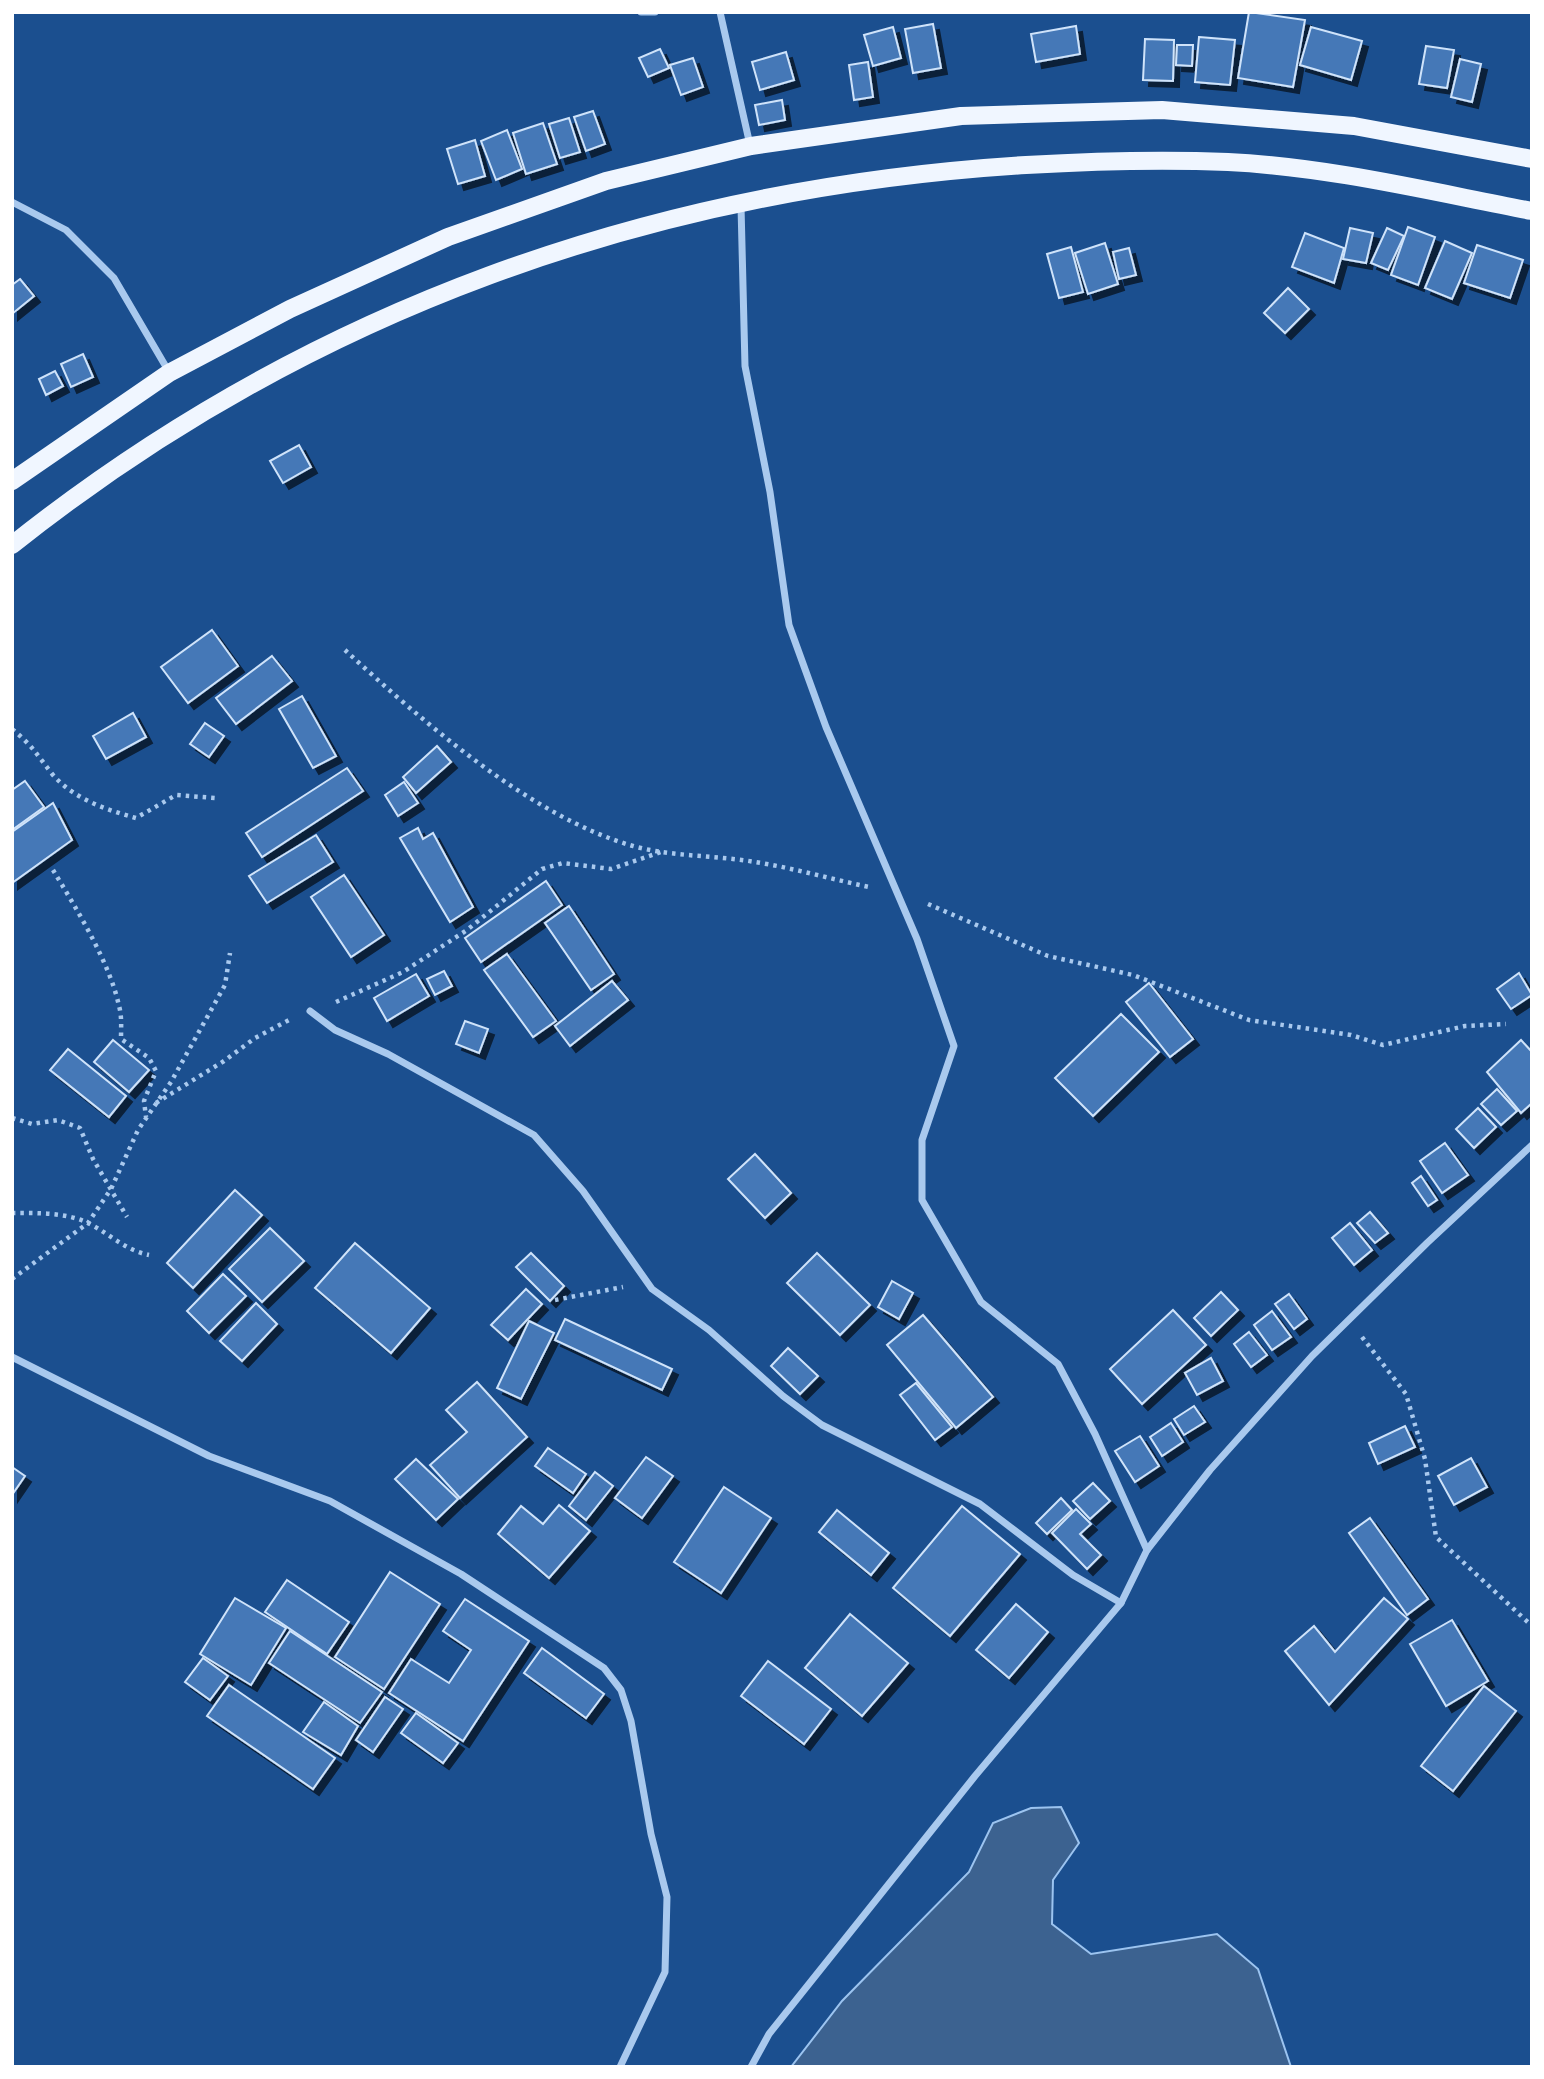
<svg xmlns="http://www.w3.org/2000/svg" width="1544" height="2079" viewBox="0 0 1544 2079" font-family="'Noto Sans',sans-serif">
<defs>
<filter id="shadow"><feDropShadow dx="6" dy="6" stdDeviation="0" flood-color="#0009"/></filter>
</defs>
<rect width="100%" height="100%" fill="#1b4f8f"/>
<path fill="#3c6290" stroke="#9cc4f0" stroke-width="2" d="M1061 1807 1079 1843 1053 1880 1052 1924 1091 1954 1217 1934 1258 1969 1291 2067H791L842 2001 969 1872 993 1823 1031 1808Z"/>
<g fill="#4478b7" stroke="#cfe3fa" stroke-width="2" filter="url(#shadow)">
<path d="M1249 12 1305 20 1293 87 1238 78Z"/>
<path d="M933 24 941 68 913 73 905 29Z"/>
<path d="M1076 26 1080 54 1036 62 1031 34Z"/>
<path d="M893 27 901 58 873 66 864 35Z"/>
<path d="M1311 27 1362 41 1351 80 1300 65Z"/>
<path d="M1199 37 1235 40 1230 85 1195 82Z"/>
<path d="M1145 39 1174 40 1173 81 1143 80Z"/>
<path d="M1177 45H1193L1192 66 1176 65Z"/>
<path d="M1426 46 1454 50 1447 88 1419 84Z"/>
<path d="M660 49 669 68 648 77 639 58Z"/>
<path d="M786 52 794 80 760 90 752 62Z"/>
<path d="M693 58 703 87 681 95 670 65Z"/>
<path d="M1460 59 1481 64 1472 102 1451 97Z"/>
<path d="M868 62 873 97 854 100 849 65Z"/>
<path d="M782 100 785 120 759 125 755 105Z"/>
<path d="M593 111 605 144 586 151 574 117Z"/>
<path d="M569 118 580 152 560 158 549 124Z"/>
<path d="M543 123 557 164 526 174 513 133Z"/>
<path d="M507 130 522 169 496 180 481 141Z"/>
<path d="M475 140 485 176 458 184 447 149Z"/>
<path d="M1408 227 1435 237 1418 285 1391 275Z"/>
<path d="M1350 228 1373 233 1366 263 1343 259Z"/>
<path d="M1387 228 1404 236 1388 270 1371 263Z"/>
<path d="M1305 233 1344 248 1334 283 1292 267Z"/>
<path d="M1445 241 1472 253 1452 299 1425 288Z"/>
<path d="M1105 243 1118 284 1088 294 1075 253Z"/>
<path d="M1477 245 1523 260 1510 298 1464 283Z"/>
<path d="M1071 247 1083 292 1059 298 1047 254Z"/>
<path d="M1129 248 1136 275 1119 279 1113 252Z"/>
<path d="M20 279 34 296 12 314V285Z"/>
<path d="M1288 288 1309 309 1285 333 1264 313Z"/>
<path d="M83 354 93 377 71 387 61 364Z"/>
<path d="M55 371 63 386 46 395 39 379Z"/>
<path d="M299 445 311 467 283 483 270 461Z"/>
<path d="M212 630 238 666 188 703 161 667Z"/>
<path d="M272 656 292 681 236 724 216 698Z"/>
<path d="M302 696 336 756 313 768 279 709Z"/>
<path d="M133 713 146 737 106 759 93 736Z"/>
<path d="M205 723 224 736 209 757 190 744Z"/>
<path d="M437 746 451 762 416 793 403 777Z"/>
<path d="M347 768 363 791 262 857 246 833Z"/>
<path d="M25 781 44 807 12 830V790Z"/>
<path d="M404 782 418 803 398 816 385 795Z"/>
<path d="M53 803 72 840 12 883V832Z"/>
<path d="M418 828 423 839 433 833 473 907 450 922 400 838Z"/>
<path d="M316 835 333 862 267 903 249 876Z"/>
<path d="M344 875 384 935 351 957 311 897Z"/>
<path d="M546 881 562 905 481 962 465 938Z"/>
<path d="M569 906 614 974 591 990 545 923Z"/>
<path d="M507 954 556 1021 533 1037 484 970Z"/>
<path d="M444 971 452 986 435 995 427 979Z"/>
<path d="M1519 973 1532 995 1511 1009 1497 989Z"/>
<path d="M416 974 429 996 387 1021 374 998Z"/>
<path d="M612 981 628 1000 570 1046 555 1026Z"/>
<path d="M1149 983 1193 1039 1170 1057 1126 1002Z"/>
<path d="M1121 1014 1159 1052 1093 1116 1055 1078Z"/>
<path d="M465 1021 488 1029 479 1053 456 1044Z"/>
<path d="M113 1040 149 1070 129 1092 94 1062Z"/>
<path d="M1521 1040 1532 1052V1103L1521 1113 1487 1072Z"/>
<path d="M68 1049 126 1096 109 1117 50 1070Z"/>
<path d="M1497 1089 1517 1111 1501 1125 1481 1104Z"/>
<path d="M1478 1108 1496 1127 1474 1148 1456 1129Z"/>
<path d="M1445 1143 1468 1175 1442 1193 1420 1161Z"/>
<path d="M755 1154 791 1193 765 1218 728 1179Z"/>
<path d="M1421 1176 1437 1200 1428 1206 1412 1183Z"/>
<path d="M235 1190 262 1215 193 1288 167 1263Z"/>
<path d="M1370 1212 1388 1233 1375 1243 1357 1223Z"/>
<path d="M1350 1223 1372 1250 1354 1265 1332 1238Z"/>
<path d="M270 1228 304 1261 262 1302 229 1269Z"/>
<path d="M355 1243 430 1308 391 1353 315 1288Z"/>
<path d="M531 1253 564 1286 550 1301 516 1267Z"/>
<path d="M817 1253 870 1305 840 1335 787 1283Z"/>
<path d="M223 1274 246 1296 209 1333 187 1311Z"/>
<path d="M892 1281 913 1293 899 1319 878 1307Z"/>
<path d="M526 1289 542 1304 508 1340 491 1325Z"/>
<path d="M1221 1292 1238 1310 1211 1336 1194 1318Z"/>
<path d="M1289 1294 1307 1319 1294 1329 1275 1304Z"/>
<path d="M256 1303 277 1324 242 1361 220 1341Z"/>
<path d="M1173 1310 1206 1345 1142 1404 1110 1369Z"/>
<path d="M1272 1311 1291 1337 1272 1350 1254 1325Z"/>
<path d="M923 1315 993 1397 956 1428 887 1345Z"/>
<path d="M565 1319 672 1369 662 1390 555 1340Z"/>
<path d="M529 1321 554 1333 521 1399 497 1388Z"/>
<path d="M1249 1332 1267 1355 1251 1367 1234 1344Z"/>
<path d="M788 1348 818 1376 800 1394 771 1366Z"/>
<path d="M1211 1358 1223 1381 1197 1395 1185 1373Z"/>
<path d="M477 1382 527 1437 460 1498 430 1465 467 1432 446 1410Z"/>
<path d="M916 1383 952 1427 935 1440 900 1395Z"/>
<path d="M1194 1406 1205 1422 1184 1435 1174 1419Z"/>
<path d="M1171 1423 1183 1442 1162 1456 1150 1437Z"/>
<path d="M1405 1426 1415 1447 1378 1464 1369 1443Z"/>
<path d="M1140 1436 1159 1466 1135 1482 1115 1451Z"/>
<path d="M548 1448 586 1474 573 1493 535 1466Z"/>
<path d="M646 1457 673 1476 642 1518 615 1498Z"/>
<path d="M1471 1458 1487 1487 1454 1505 1438 1476Z"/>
<path d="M416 1459 458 1499 436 1520 395 1479Z"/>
<path d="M12 1467 25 1476 12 1495Z"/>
<path d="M595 1472 613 1486 586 1520 569 1506Z"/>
<path d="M1093 1483 1110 1501 1090 1519 1073 1501Z"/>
<path d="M724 1487 771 1518 721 1593 674 1562Z"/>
<path d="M1061 1498 1072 1510 1047 1534 1036 1523Z"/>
<path d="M559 1505 590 1531 549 1578 498 1534 521 1506 543 1524Z"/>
<path d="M962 1506 1020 1554 950 1636 893 1588Z"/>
<path d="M1076 1509 1091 1524 1080 1534 1101 1555 1087 1569 1052 1533Z"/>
<path d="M837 1510 889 1553 871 1575 819 1532Z"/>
<path d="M1370 1518 1428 1599 1407 1615 1349 1533Z"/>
<path d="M390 1572 440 1604 384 1689 335 1657Z"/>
<path d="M287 1580 349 1622 327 1654 265 1612Z"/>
<path d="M235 1598 286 1628 251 1685 200 1654Z"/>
<path d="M1384 1598 1408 1619 1329 1705 1285 1651 1314 1626 1335 1652Z"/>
<path d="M465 1599 529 1641 463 1741 389 1693 411 1659 449 1683 471 1650 443 1631Z"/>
<path d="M1016 1604 1048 1632 1009 1678 976 1650Z"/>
<path d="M850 1614 908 1663 862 1716 805 1668Z"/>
<path d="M1452 1620 1488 1681 1446 1706 1410 1644Z"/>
<path d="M290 1631 382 1692 360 1723 269 1663Z"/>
<path d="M542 1648 604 1694 586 1718 524 1673Z"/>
<path d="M203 1658 228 1676 210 1700 185 1682Z"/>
<path d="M768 1661 831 1709 804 1744 741 1696Z"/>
<path d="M229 1685 335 1758 313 1789 207 1716Z"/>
<path d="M1484 1686 1516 1711 1453 1791 1421 1766Z"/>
<path d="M385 1697 403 1709 373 1752 356 1740Z"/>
<path d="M324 1702 358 1726 341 1755 303 1732Z"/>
<path d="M416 1713 458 1743 443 1763 401 1733Z"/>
</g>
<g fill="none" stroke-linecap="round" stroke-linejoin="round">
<g stroke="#a9c9ee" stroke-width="4.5" stroke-dasharray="3.5 5" stroke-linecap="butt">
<path d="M345 650C422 721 531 817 633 846 672 857 715 855 755 862 793 868 831 879 869 887"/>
<path d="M12 729C33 746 37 755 53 775 74 799 107 810 136 818L176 795 215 798"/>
<path d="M53 870C76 908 110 963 119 1006 122 1016 121 1028 121 1039L149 1058 156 1071 144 1101 146 1117"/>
<path d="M928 904 1048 956 1133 975 1249 1020 1351 1035 1383 1045 1465 1026 1506 1024"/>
<path d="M336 1002 403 972 467 930 542 869 563 863 611 869 664 851"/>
<path d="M156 1103 224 1061 255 1038 289 1020"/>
<path d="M12 1118 32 1124 58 1120 80 1128 93 1159 127 1217"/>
<path d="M12 1213C37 1213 67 1212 90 1224 111 1235 125 1250 149 1255"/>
<path d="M12 1279 88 1223 111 1189 138 1130 171 1082 225 985 230 953"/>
<path d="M555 1300 623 1287"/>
<path d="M1362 1337 1406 1394 1425 1459 1436 1537 1532 1626"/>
</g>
<g stroke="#a9c9ee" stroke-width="7">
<path d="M641 12H655"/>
<path d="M720 12 750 145"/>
<path d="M12 202 66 230 114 278 169 372"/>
<path d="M741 206 745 366 770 492 789 625 826 727 917 939 954 1046 922 1140V1200L981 1302 1058 1364 1095 1434 1147 1550"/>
<path d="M310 1011 335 1030 388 1054 534 1135 583 1191 652 1289 709 1330 783 1396 822 1425 980 1504 1073 1575 1121 1603"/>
<path d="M12 1357 209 1456 330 1501 461 1574 604 1668 621 1690 631 1721 651 1834 667 1897 665 1972 620 2067"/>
<path d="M751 2067 769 2034 975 1776 1121 1603 1147 1550 1210 1470 1312 1356 1427 1243 1532 1145"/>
</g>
<g stroke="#f0f6ff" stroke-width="18">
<path d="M12 481 169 373 290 309 448 237 606 181 751 146 961 116 1162 110 1354 126 1532 159"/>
<path d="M12 545C307 310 651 188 1026 165 1094 161 1160 159 1228 162 1330 167 1432 192 1532 211"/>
</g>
</g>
<rect width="1544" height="2079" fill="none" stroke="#ffffff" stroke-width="28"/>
</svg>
